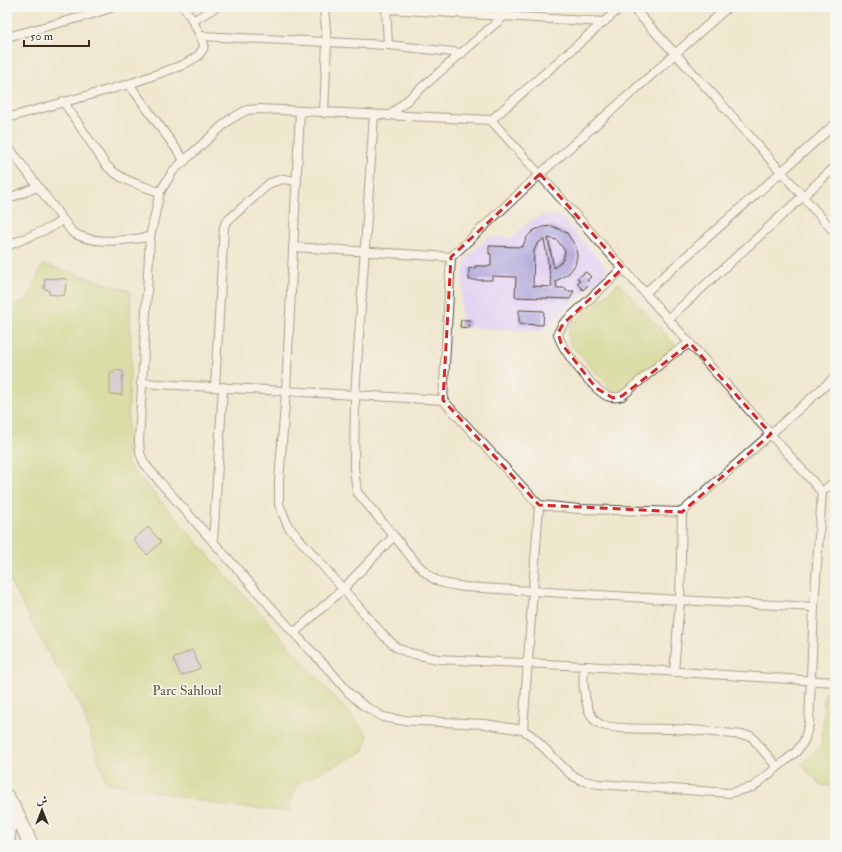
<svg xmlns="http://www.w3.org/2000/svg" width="842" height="852" viewBox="0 0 842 852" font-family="'IM FELL Double Pica',Amiri,serif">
<rect width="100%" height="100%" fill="#f6f6f2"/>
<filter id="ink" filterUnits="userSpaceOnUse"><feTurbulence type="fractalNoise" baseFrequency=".025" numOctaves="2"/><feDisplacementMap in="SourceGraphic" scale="8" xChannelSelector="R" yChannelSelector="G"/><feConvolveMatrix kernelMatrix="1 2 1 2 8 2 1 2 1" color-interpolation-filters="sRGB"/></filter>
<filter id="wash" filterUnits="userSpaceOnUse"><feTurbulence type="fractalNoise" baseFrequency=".012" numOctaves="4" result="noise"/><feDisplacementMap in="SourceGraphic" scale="16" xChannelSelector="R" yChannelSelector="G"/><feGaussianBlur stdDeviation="0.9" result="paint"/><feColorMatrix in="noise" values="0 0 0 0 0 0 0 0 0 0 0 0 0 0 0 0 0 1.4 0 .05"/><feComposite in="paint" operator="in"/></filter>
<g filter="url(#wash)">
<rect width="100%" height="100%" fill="#f0e7cf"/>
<path fill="#e3d3f2" d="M553 215 561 217 606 267 603 276 541 331 460 327 464 265 469 255 489 237 511 238 532 220 541 216Z"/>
<g fill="#bed073" stroke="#7c7d48">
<path d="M43 264 130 291 131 356 126 462 368 735 364 751 296 784 289 811 227 806 106 782 81 706 55 665 7 576V308L27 300Z"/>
<path d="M619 283 676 346 625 390 617 392 610 388 571 345 568 335 570 326Z"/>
<path d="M829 689H835V786L821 785 801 764 822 745 824 694Z"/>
</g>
<g id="blocks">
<g fill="#b7aedb" fill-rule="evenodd">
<path d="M552 226 567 233 576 247 577 256 575 265 569 273 556 281 557 288H566V291H574L570 299 515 297 516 277 492 276V280H469V268L475 269V266H491V254H489V246L522 247 527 237 534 230 543 227ZM548 238 557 240 565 251 563 260 554 268ZM544 239 552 287 533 286 534 251 537 244Z"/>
<path d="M586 272 591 277 587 280 590 283 583 290 577 283 580 281 577 278Z"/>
<path d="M45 278 67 279 64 296 49 294V290L44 289Z"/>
<path d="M519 310 544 311 543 325 519 324Z"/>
<path d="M461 320H470L469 328 460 327Z"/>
<path d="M114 370 123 371V377H122V395L110 394V372L114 373Z"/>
<path d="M148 527 161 542 147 555 133 540Z"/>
<path d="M192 650 200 668 181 676 173 659Z"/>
</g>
</g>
</g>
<g filter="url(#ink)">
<use href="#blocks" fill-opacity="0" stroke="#564639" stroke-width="1"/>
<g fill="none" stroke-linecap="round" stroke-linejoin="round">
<g stroke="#564639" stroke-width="10">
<g id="street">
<path d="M86 7 89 15"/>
<path d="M184 7 193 21 216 7"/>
<path d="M621 7 491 120 260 109 247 110 229 120 173 171 160 192 150 237 139 441 140 453 144 463 160 482 294 633 344 588 394 536C405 549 421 572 436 580 444 585 455 585 464 587L680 600 682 512"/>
<path d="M632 7 718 100 835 233"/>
<path d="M387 9 604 22"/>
<path d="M201 36 388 45 386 7"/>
<path d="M7 37 89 15 114 7"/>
<path d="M388 45 462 53"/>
<path d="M129 84 185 161"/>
<path d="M63 101 106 165C121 181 140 185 160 192"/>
<path d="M300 111 286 391 279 481V504L288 526 385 637 396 647 409 653 438 659 585 666 835 682"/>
<path d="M324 113 327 42 324 7"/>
<path d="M374 115 355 395 354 468 357 492 394 536"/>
<path d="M389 116 503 17"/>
<path d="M7 118 129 84 183 65 198 56 203 49 204 44 193 21"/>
<path d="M7 145 72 232C93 246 126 240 150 237"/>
<path d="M7 199 37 187"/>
<path d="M7 246 52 227 62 220"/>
<path d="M293 247 451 257 540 174 728 7"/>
<path d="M623 268 563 324 558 333C559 347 594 390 607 396 613 398 617 398 622 396L671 355 690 343"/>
<path d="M645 293 835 124"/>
<path d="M668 319 835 167"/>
<path d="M141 383 443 400 539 505 579 509 682 512 835 377"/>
<path d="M215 387 224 227 226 222 270 183 283 179 297 181"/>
<path d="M443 400 451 257"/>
<path d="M822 492 835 481"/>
<path d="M213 542 223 387"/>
<path d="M294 633 332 673 349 693 363 705 383 717 399 720 485 724 523 730 532 736 570 774 581 780 598 784 730 793 753 787 796 752 804 741 809 724 814 607 822 492 491 120"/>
<path d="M585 666C581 681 585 714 598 723 610 731 655 728 671 729 698 730 724 733 751 736L777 767"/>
<path d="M674 672 680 600 814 607"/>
<path d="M523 730 539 505"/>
</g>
</g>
<g stroke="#564639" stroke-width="16">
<g id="highway">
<path d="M7 797 18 816 31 845"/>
<path d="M7 812 9 828 7 844"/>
</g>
</g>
<use href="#street" stroke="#fff" stroke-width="8"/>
<use href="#highway" stroke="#fff" stroke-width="14"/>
</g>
</g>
<path d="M0 0H842V852H0ZM540 174 623 268 563 324 558 333 561 343 596 388 613 398 622 396 690 343 771 434 682 512 539 505 443 400 451 257Z" fill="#f0e7cf" fill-opacity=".55" fill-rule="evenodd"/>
<path fill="none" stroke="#d62828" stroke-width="3" stroke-dasharray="8 5" stroke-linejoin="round" d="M540 174 623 268 563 324 558 333 561 343 596 388 613 398 622 396 690 343 771 434 682 512 539 505 443 400 451 257Z"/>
<g text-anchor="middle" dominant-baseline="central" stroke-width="3" stroke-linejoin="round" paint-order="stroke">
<g font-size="14" fill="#5c5433" stroke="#f6f6f2">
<text x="187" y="690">Parc Sahloul</text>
</g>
</g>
<rect width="842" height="852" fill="none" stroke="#f6f6f2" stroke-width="24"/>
<g transform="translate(42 810)" stroke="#f6f6f2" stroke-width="3" paint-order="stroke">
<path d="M0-3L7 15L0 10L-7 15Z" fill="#3b2a1e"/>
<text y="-6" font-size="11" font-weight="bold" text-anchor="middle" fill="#3b2a1e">ش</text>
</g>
<path d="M24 40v6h65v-6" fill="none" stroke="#3b2a1e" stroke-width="2"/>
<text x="30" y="40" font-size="12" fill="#3b2a1e" stroke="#f6f6f2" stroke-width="3" paint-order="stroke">50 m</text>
</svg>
